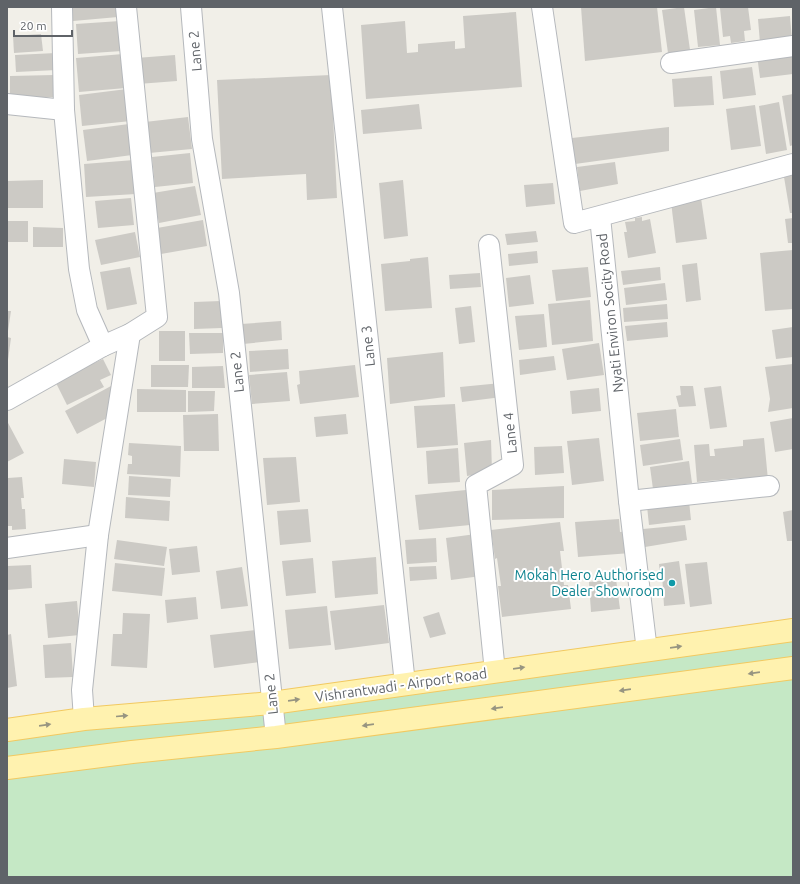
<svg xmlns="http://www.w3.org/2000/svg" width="800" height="884" viewBox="0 0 800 884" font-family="Ubuntu,sans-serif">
<rect width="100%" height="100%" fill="#f1efe8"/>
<path fill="#c5e8c5" d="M793 620V877H7V741Z"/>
<g fill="#cccac5">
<path d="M71 7H117L118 17 73 21Z"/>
<path d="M581 7H657L662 52 585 61Z"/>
<path d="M684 7 690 50 668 53 662 10Z"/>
<path d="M716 7 720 45 698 47 694 10Z"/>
<path d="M748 7 751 30 744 31 745 41 731 43 730 36 723 37 720 8Z"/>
<path d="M516 12 522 87 366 99 361 25 405 21 407 53 418 52V44L455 41V49L465 48 463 16Z"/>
<path d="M790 16 792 41 760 43 758 19Z"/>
<path d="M120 21 122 51 78 54 76 24Z"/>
<path d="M41 34 43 51 14 53 13 36Z"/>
<path d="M793 50V74L760 78 757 55Z"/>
<path d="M56 53 57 70 16 72 15 55Z"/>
<path d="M123 54 126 88 79 92 76 58Z"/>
<path d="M175 55 177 81 138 84 136 58Z"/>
<path d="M752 67 756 95 723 99 720 71Z"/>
<path d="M54 75 55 97 10 98V76Z"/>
<path d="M331 75 337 198 307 200 306 174 222 179 217 80Z"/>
<path d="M712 76 714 105 674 107 672 79Z"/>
<path d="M127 89 131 121 82 126 79 95Z"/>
<path d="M793 94V145L790 146 782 96Z"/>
<path d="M779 102 787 150 766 154 759 106Z"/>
<path d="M419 104 422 129 363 134 361 110Z"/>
<path d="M755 105 761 146 731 150 726 109Z"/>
<path d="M188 117 192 149 149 153 145 122Z"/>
<path d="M129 124 132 155 87 161 83 130Z"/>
<path d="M669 127V151L575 164 572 138Z"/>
<path d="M190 153 193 183 155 187 152 157Z"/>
<path d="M134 160 136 194 86 197 84 164Z"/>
<path d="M615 162 618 184 580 191 577 167Z"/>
<path d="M793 175V213H790L784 177Z"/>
<path d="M43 180V208H7V181Z"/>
<path d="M403 180 408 236 384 239 379 183Z"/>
<path d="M553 183 555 204 526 207 524 185Z"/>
<path d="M195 186 201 215 159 223 153 193Z"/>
<path d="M131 198 134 225 98 228 95 201Z"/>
<path d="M701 198 707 239 676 243 671 202Z"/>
<path d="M642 217V221L650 219 656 253 628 258 624 232H627L625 222 635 221V218Z"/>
<path d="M793 218V243H788L785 219Z"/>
<path d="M203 220 207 246 161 254 157 228Z"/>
<rect x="7" y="221" width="21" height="21"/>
<path d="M33 227 63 228V247H33Z"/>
<path d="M536 231 538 242 507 245 505 234Z"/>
<path d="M135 232 140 257 101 265 95 240Z"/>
<path d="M793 250V309L765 311 760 253Z"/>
<path d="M537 251 538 263 509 266 508 254Z"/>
<path d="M428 257 432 308 385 311 381 264 410 261V259Z"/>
<path d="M697 263 701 300 686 302 682 265Z"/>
<path d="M130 267 137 304 107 310 100 272Z"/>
<path d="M588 267 591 297 556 301 552 270Z"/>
<path d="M660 267 661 280 623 285 621 271Z"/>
<path d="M480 273 481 287 450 289 449 275Z"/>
<path d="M530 275 534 304 509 307 506 278Z"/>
<path d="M665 283 667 300 626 305 624 288Z"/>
<path d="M590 300 593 341 552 345 548 304Z"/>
<path d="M221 301 222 328 194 329V302Z"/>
<path d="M667 304 668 319 624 322 623 308Z"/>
<path d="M471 306 475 342 459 344 455 308Z"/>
<path d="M7 311H11L8 331H7Z"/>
<path d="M544 314 547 347 519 350 515 316Z"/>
<path d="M281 321 282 340 243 344 241 324Z"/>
<path d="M667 322 668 337 627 341 625 326Z"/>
<path d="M793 327V357L776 359 772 330Z"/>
<rect x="159" y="331" width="26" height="30"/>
<path d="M189 333H223V353L190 354Z"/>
<path d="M7 337 11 338 8 360H7Z"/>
<path d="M599 343 604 375 567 380 562 349Z"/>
<path d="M288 349 289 369 250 372 249 351Z"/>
<path d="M443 352 445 397 390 404 387 358Z"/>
<path d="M554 356 556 370 520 375 519 360Z"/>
<path d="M103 359 111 375 100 380 104 387 67 405 55 381Z"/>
<path d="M793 364V408L768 412 770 399 765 367Z"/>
<path d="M151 365H189L188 387H151Z"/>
<path d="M355 365 359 397 300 404 297 385 300 384 299 371Z"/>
<path d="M223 366 225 388H192V367Z"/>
<path d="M287 372 290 401 252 404 249 375Z"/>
<path d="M501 383 502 397 462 402 460 387Z"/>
<path d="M111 386 112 400 107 410 109 417 77 434 65 411Z"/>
<path d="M680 386H693L696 406 679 407 676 396 681 395Z"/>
<path d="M721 386 727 427 710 429 704 388Z"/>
<path d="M599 388 601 411 572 414 570 391Z"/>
<path d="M137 389 186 390V412H137Z"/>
<path d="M188 391H215L214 411 188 412Z"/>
<path d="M455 404 458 445 417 448 414 406Z"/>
<path d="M676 409 679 437 640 441 637 413Z"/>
<path d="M218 414 219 451H184L183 415Z"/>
<path d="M346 414 348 434 316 437 314 417Z"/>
<path d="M793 418V449L775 452 770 422Z"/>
<path d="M7 421 24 453 7 462Z"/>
<path d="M599 438 604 481 572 485 567 441Z"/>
<path d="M764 438 768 480 741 483 740 478 697 482 694 445 709 444 710 456H715L714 449 743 446V440Z"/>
<path d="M680 439 683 460 643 466 640 445Z"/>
<path d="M491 440 492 472 467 476 464 443Z"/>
<path d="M129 443 181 446 180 477 127 474 128 464H132V456L128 455Z"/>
<path d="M562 446 564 473 535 475 534 447Z"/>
<path d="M458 448 460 482 428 484 426 451Z"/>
<path d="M296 457 300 502 267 505 263 458Z"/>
<path d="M64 459 96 462 94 487 62 484Z"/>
<path d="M689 461 692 483 653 489 650 467Z"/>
<path d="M129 476 171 479 170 497 128 495Z"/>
<path d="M22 477 24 498H21L22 509H25L26 529 12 530V526H7V481L8 478Z"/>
<path d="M564 486V518L492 520V490Z"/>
<path d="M466 490 470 525 419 530 415 495Z"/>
<path d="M126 497 170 501 169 521 125 518Z"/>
<path d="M689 501 691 520 649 525 647 506Z"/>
<path d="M308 509 311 542 280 545 277 511Z"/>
<path d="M793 510V541H787L783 512Z"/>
<path d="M619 519 620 532 629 531 631 553 578 557 575 522Z"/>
<path d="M560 522 564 551H560L564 585H568L571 609 502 617 498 586H501L497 558 495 559 491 530Z"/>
<path d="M685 525 687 540 645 547 643 529Z"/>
<path d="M476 534 481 576 451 580 446 538Z"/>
<path d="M436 538 437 562 407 564 405 540Z"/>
<path d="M117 540 167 547 164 566 114 559Z"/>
<path d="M197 546 200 572 172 575 169 549Z"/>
<path d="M376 557 378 594 335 598 332 561Z"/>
<path d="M313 558 316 593 286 596 282 561Z"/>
<path d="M679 561 685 604 664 606 662 574H660L659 564Z"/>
<path d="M707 562 712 604 690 607 685 564Z"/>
<path d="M115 563 165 568 162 596 112 591Z"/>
<path d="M31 565 32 588 7 590V566Z"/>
<path d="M436 566 437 579 410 581 409 567Z"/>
<path d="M242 567 248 606 221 609 216 571Z"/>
<path d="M616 579 620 609 591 612 589 582Z"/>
<path d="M196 597 198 619 167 623 165 600Z"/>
<path d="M77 601 80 635 48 638 45 604Z"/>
<path d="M384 605 389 643 335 650 330 611Z"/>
<path d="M327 606 331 645 289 649 285 610Z"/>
<path d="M439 612 446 634 430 638 423 617Z"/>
<path d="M123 613 150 614 147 668 111 666 113 634H122Z"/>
<path d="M256 630 260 662 214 668 210 635Z"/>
<path d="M11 634 17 686 7 688V635Z"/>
<path d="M71 643 73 677 45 678 43 645Z"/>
</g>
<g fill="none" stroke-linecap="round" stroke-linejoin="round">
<g stroke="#b5b8bc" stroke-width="22">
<g id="minor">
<path d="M62 7 64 110 79 269 87 310 103 346"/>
<path d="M191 7 202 139 229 293 276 737"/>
<path d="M332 7 405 684"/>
<path d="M542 7 574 223 793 164"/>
<path d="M671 63 793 46"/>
<path d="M7 104 64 110"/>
<path d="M600 217 629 501 647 651"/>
<path d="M489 245 513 465 476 485 495 672"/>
<path d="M7 400 103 346 130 334 157 317 126 7"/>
<path d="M629 501 769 486"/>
<path d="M7 548 98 535"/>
<path d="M84 719 82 690 98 535 130 334"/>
</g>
</g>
<g stroke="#f2c960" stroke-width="24">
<g id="primary">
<path d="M7 730 84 719 272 703 793 630"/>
<path d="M7 768 132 752 276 737 793 668"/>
</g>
</g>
<use href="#minor" stroke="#fff" stroke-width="20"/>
<use href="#primary" stroke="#fff2af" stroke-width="22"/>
</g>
<defs><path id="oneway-solid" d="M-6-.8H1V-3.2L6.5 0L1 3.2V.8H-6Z"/></defs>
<g fill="#979581">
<use href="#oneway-solid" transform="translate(676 647) rotate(-8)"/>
<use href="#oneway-solid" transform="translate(519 668) rotate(-8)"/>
<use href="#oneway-solid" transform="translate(754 673) rotate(172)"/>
<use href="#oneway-solid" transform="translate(625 690) rotate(172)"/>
<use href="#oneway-solid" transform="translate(294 700) rotate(-8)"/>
<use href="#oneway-solid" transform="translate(497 708) rotate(172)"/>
<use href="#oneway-solid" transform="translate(122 716) rotate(-5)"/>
<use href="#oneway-solid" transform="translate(45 725) rotate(-8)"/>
<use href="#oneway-solid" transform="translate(368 725) rotate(172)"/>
</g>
<circle fill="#0f9aa8" stroke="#fff" stroke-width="1.5" cx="672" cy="583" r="4"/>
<g text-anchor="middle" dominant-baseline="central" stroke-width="4" stroke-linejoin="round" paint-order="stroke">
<g font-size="14" fill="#5f6368" stroke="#fff">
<text transform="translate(195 51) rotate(-95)">Lane 2</text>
<text transform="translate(610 313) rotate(-96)">Nyati Environ Socity Road</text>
<text transform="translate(368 346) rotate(-96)">Lane 3</text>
<text transform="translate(237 372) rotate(-96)">Lane 2</text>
<text transform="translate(510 433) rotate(-96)">Lane 4</text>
<text transform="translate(401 685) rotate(-8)">Vishrantwadi - Airport Road</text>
<text transform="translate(271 694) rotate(-96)">Lane 2</text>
</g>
<g font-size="14" fill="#0d838f" stroke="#fff" text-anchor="end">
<text x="664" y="575">Mokah Hero Authorised<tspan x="664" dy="16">Dealer Showroom</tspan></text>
</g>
</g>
<rect width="800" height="884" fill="none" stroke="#5f6368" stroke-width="16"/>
<path d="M14 30v6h58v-6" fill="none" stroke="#5f6368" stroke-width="2"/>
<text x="20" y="30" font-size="12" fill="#5f6368" stroke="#ffffff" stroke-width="3" paint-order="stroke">20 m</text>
</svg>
